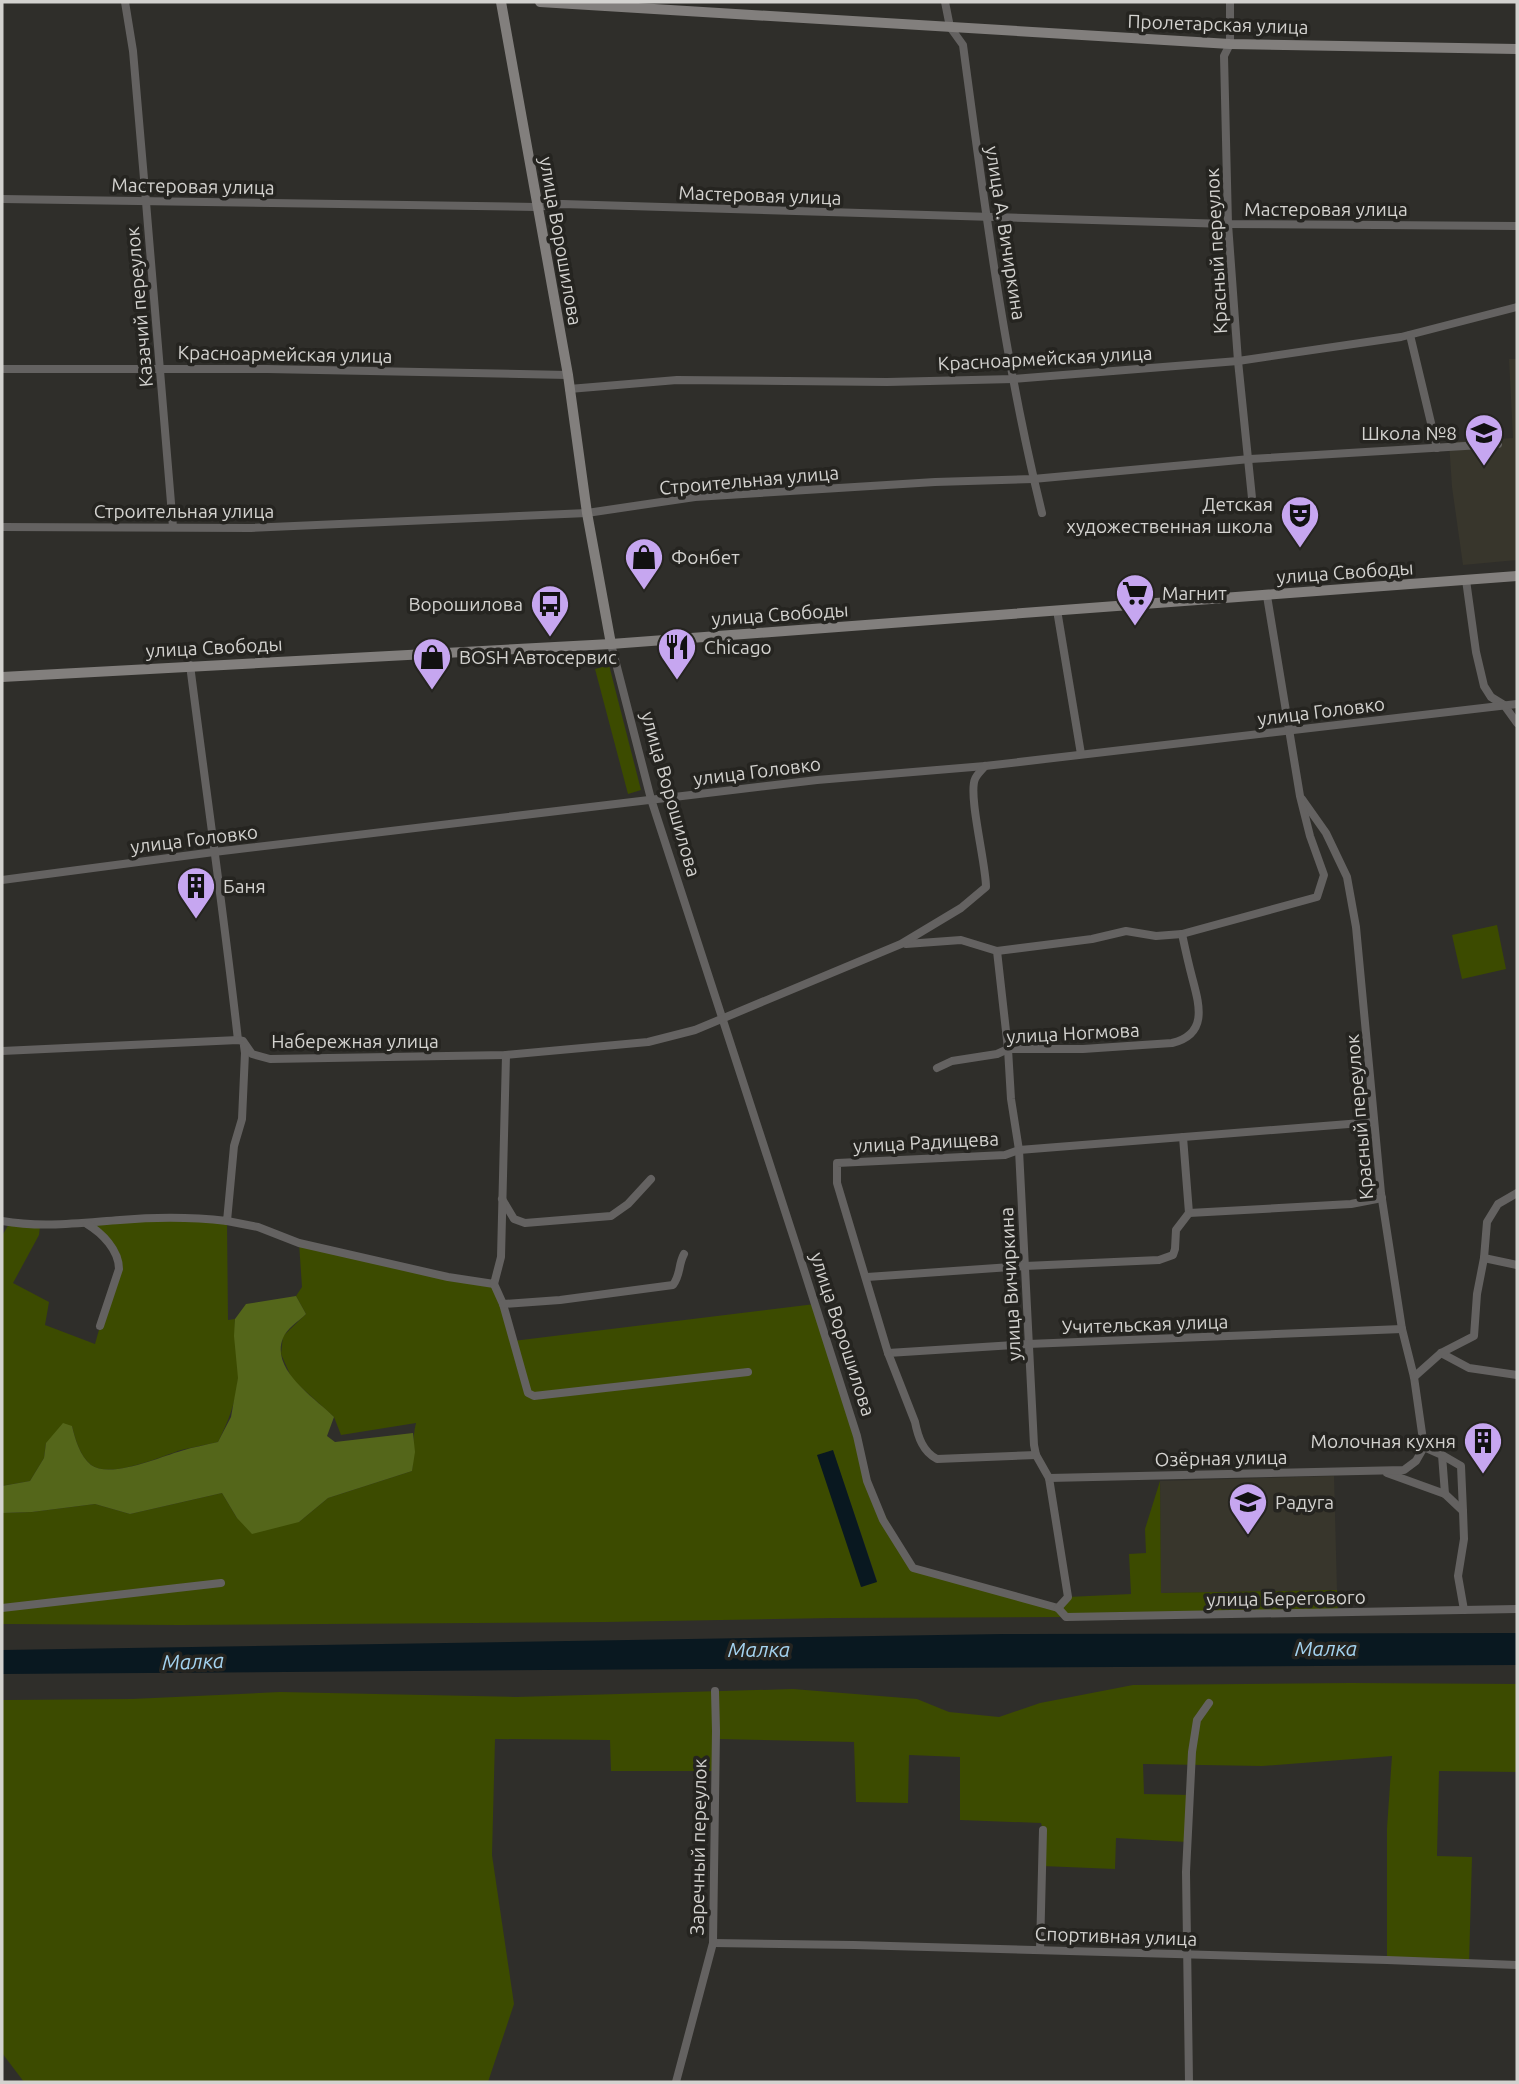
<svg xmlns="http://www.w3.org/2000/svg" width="1519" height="2084" viewBox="0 0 1519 2084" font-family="Ubuntu,sans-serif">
<rect width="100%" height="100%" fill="#2f2e2a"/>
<g fill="#38362c">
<path d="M1509 359H1517V560L1463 565 1452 487 1449 442 1513 438Z"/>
<path d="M1334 1476 1337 1590 1161 1593 1160 1481Z"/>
</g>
<g fill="#3c4b00" fill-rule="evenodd">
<path d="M609 665 641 790 628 794 595 669Z"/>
<path d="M1497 925 1506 969 1462 979 1452 935Z"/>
<path d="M120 1220 227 1221 228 1320 235 1319C234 1339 239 1360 238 1380 236 1402 228 1422 218 1442 206 1445 193 1447 181 1450 160 1457 110 1479 91 1465 80 1456 75 1439 72 1426L46 1443 44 1458 30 1481 2 1486V1236L10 1222 40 1226 39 1235 13 1283 49 1302 45 1325 95 1344 119 1259 87 1224Z"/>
<path d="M299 1243 494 1284 513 1341 815 1304 867 1481 913 1568 1058 1608 1068 1597 1131 1594 1129 1554 1146 1553 1145 1529 1160 1481 1161 1593 1337 1590 1338 1613 1066 1617 832 1618 606 1622 180 1625 2 1624V1513L32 1512 95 1504 130 1514 222 1493 237 1518 299 1522 328 1498 412 1471C414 1455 412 1438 416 1423L341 1435 334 1417 292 1379 281 1354 283 1336 306 1314 296 1296 302 1287ZM833 1451 877 1581 862 1587 818 1456Z"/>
<path d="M1350 1683 1517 1684V1772L1439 1771 1437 1856 1472 1857 1469 1964 1387 1960V1828L1392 1756 1262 1766 1143 1764 1144 1794 1190 1795 1187 1842 1116 1838 1115 1869 1042 1866 1043 1830 1041 1823 960 1820V1757L909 1755 908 1803 856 1802 854 1742 717 1739 716 1771H611L610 1740 495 1739 492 1855 514 2004 488 2082H24L2 2053V1700L132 1699 280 1692 516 1697 793 1689 917 1699 949 1712 999 1717 1040 1703 1133 1685Z"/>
</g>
<path fill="#54661a" d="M296 1296 306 1314C299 1321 286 1329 283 1338 270 1370 315 1398 334 1417L327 1436 335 1442 413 1433 415 1452 412 1471 328 1498 299 1522 252 1534 237 1518 222 1493 130 1514 95 1504 32 1512 2 1513V1486L30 1481 44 1458 46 1443 63 1423 72 1426C75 1439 80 1456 91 1465 110 1479 160 1457 181 1451 193 1447 206 1445 218 1442L231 1417 238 1378 234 1336 235 1319 246 1304Z"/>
<g fill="#091820">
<path d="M833 1450 877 1582 861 1587 817 1455Z"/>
<path d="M1517 1633V1665L698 1669 2 1674V1650L1003 1634Z"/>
</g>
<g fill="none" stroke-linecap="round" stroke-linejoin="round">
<g stroke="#646261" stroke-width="8">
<path d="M125 2 133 51 146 202 173 527"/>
<path d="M945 2 950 27 963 45C984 201 1004 360 1042 513"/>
<path d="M1230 2V44L1224 56 1228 224 1238 361 1252 498"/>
<path d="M2 199 536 207 562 204 1228 224 1517 226"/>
<path d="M1410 335 1437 448"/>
<path d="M2 369H267L568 375"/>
<path d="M569 389 677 380 887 382 1014 379 1238 361 1401 337 1517 307"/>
<path d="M2 527 251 528 587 513 695 497 935 482 1033 479 1250 459 1498 444"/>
<path d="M1466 580 1476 652 1484 686 1491 697 1504 705 1517 723"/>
<path d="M1057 610 1081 754"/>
<path d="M611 644 651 799 798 1251 857 1436 867 1481 883 1520 913 1568 1058 1608"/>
<path d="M190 665C206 790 224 915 238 1040"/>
<path d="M1302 799 1326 833 1347 877 1356 927 1381 1193 1402 1329 1414 1377 1424 1447"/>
<path d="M2 880 214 852 817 780 985 766 1517 704"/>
<path d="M906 944 961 940 997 951 1092 939 1126 931 1156 936 1182 934 1317 897 1324 875 1310 836 1300 796 1267 596"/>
<path d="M997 951 1008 1049 1011 1099 1019 1150 1034 1445 1036 1455 1049 1478 1068 1597 1058 1608"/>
<path d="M2 1051 238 1040 243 1041 252 1054 270 1059 506 1055 648 1042 695 1030 901 944 961 908 986 887C986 864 968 795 975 779 977 774 982 770 985 766"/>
<path d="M937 1068 952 1061 997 1054 1008 1049H1083L1172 1043C1209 1034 1199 1004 1192 977 1188 962 1185 948 1182 934"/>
<path d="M1183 1137 1189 1213"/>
<path d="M502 1199 514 1219 525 1223 611 1216 628 1204 651 1179"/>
<path d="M2 1221C42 1228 79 1223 120 1220 156 1217 192 1217 227 1221L234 1146 242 1119 245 1053 244 1046"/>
<path d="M227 1221 258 1227 299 1243 448 1277 494 1284 501 1257 506 1055"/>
<path d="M87 1224C102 1233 119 1250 119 1269L100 1326"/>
<path d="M1484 1258 1517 1265"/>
<path d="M867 1277 1025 1266 1159 1260 1173 1255 1175 1249 1176 1230 1189 1213 1351 1204 1382 1198"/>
<path d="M494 1284 503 1304 528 1393 534 1396 748 1372"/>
<path d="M503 1304 560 1300 673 1285C681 1274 678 1265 684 1254"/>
<path d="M888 1353 1028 1344 1402 1329"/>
<path d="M1441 1353 1469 1368 1517 1375"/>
<path d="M1414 1377 1441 1353 1474 1336 1477 1294 1484 1258 1487 1222 1498 1204 1517 1193"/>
<path d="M1424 1447 1442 1455 1445 1494"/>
<path d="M1036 1455 937 1459C923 1452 918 1437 915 1422L888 1353 837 1183V1163L1005 1155 1019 1150 1374 1122"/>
<path d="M1442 1455 1461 1466 1463 1511"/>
<path d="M1387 1473 1445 1494 1463 1511 1464 1539 1458 1576 1464 1610"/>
<path d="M1049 1478 1404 1470 1416 1461 1424 1447"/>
<path d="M2 1608 221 1583"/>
<path d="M1058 1608 1066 1617 1517 1609"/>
<path d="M713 1943 854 1945 1387 1960 1517 1965"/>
<path d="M1040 1950 1043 1830"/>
<path d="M676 2082 713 1943 716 1731 715 1691"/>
<path d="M1189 2082 1186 1872 1192 1752 1197 1720 1209 1703"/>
</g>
<g stroke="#827f7d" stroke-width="10">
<path d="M501 2 568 375 587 513 611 644"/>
<path d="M540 2 1230 44 1517 49"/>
<path d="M2 677 611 644 1517 576"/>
</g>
</g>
<defs>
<g id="school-pin" transform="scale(2.0125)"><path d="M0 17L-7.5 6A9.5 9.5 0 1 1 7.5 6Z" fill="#c6a6f0" stroke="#252420"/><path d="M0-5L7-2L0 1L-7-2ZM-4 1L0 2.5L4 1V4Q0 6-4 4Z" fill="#111"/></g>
<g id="theatre-pin" transform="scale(2.0125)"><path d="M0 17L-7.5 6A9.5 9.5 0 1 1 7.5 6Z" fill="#c6a6f0" stroke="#252420"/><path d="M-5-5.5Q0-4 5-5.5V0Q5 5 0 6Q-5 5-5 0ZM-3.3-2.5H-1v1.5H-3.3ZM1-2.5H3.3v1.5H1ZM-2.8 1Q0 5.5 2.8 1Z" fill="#111"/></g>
<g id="shop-pin" transform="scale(2.0125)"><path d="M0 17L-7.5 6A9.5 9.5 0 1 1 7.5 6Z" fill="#c6a6f0" stroke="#252420"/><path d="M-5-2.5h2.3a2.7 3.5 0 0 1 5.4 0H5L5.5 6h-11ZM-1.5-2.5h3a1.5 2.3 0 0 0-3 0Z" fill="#111"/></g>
<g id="supermarket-pin" transform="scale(2.0125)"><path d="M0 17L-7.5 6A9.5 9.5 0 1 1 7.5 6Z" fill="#c6a6f0" stroke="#252420"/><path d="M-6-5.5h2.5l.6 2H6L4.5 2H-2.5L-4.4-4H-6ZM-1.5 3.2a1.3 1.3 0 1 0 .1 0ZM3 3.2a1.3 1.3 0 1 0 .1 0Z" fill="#111"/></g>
<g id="bus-pin" transform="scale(2.0125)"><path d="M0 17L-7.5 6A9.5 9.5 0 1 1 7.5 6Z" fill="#c6a6f0" stroke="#252420"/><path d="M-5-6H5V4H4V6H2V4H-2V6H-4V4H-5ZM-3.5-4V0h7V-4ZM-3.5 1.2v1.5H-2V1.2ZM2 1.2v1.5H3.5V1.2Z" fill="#111"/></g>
<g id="restaurant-pin" transform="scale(2.0125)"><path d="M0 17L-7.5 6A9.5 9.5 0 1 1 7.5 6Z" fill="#c6a6f0" stroke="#252420"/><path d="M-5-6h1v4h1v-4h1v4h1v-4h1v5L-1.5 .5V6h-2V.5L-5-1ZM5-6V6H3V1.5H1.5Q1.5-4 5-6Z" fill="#111"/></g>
<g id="building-pin" transform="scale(2.0125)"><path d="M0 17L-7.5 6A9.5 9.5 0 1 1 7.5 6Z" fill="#c6a6f0" stroke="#252420"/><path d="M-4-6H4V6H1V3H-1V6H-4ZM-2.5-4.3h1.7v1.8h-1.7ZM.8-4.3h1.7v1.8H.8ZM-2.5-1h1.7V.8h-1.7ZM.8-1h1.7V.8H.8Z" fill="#111"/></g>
</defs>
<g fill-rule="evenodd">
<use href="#school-pin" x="1484" y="433"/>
<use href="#theatre-pin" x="1300" y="515"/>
<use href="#shop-pin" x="644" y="557"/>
<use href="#supermarket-pin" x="1135" y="593"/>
<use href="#bus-pin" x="550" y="604"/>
<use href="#restaurant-pin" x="677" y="647"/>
<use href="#shop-pin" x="432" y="657"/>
<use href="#building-pin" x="196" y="886"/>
<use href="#building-pin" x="1483" y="1441"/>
<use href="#school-pin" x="1248" y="1502"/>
</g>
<g text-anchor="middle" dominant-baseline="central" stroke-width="7" stroke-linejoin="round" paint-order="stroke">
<g font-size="19" fill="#d3d2cf" stroke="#252420">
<text transform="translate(1218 24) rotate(2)">Пролетарская улица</text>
<text transform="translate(193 186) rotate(1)">Мастеровая улица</text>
<text transform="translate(760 195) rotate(2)">Мастеровая улица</text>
<text x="1326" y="209">Мастеровая улица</text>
<text transform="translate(1006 233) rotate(81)">улица А. Вичиркина</text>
<text transform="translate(561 241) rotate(80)">улица Ворошилова</text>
<text transform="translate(1216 251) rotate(-93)">Красный переулок</text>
<text transform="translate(139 307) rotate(-95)">Казачий переулок</text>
<text transform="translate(285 354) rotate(1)">Красноармейская улица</text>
<text transform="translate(1045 358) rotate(-3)">Красноармейская улица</text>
<text transform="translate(749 480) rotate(-5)">Строительная улица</text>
<text x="184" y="511">Строительная улица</text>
<text transform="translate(1345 572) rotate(-4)">улица Свободы</text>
<text transform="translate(780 614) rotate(-4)">улица Свободы</text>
<text transform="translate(214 647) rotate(-3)">улица Свободы</text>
<text transform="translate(1321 711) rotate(-7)">улица Головко</text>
<text transform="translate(757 771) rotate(-7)">улица Головко</text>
<text transform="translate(671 794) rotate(74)">улица Ворошилова</text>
<text transform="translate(194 839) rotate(-7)">улица Головко</text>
<text transform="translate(1073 1033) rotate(-3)">улица Ногмова</text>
<text x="355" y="1041">Набережная улица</text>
<text transform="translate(1359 1117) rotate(-95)">Красный переулок</text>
<text transform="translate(926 1142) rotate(-3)">улица Радищева</text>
<text transform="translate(1010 1284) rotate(-93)">улица Вичиркина</text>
<text transform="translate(1145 1324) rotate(-2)">Учительская улица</text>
<text transform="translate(843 1334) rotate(72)">улица Ворошилова</text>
<text transform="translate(1221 1458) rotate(-1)">Озёрная улица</text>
<text transform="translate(1286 1598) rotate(-1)">улица Берегового</text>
<text transform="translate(698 1847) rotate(-89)">Заречный переулок</text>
<text transform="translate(1116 1936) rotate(2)">Спортивная улица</text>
</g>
<g font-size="19" fill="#d3d2cf" stroke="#252420" text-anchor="start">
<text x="1457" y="433" text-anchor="end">Школа №8</text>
<text x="1273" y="504" text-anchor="end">Детская<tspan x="1273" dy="22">художественная школа</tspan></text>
<text x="671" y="557">Фонбет</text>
<text x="1162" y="593">Магнит</text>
<text x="523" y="604" text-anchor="end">Ворошилова</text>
<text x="704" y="647">Chicago</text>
<text x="459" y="657">BOSH Автосервис</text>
<text x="223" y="886">Баня</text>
<text x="1456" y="1441" text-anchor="end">Молочная кухня</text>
<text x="1275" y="1502">Радуга</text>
</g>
<g font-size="21" font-style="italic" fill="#a4d3f0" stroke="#252420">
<text x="1326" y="1648">Малка</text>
<text x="759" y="1649">Малка</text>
<text transform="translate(193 1661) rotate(-2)">Малка</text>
</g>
</g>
<rect width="1519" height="2084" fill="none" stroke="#d3d2cf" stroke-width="7"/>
</svg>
